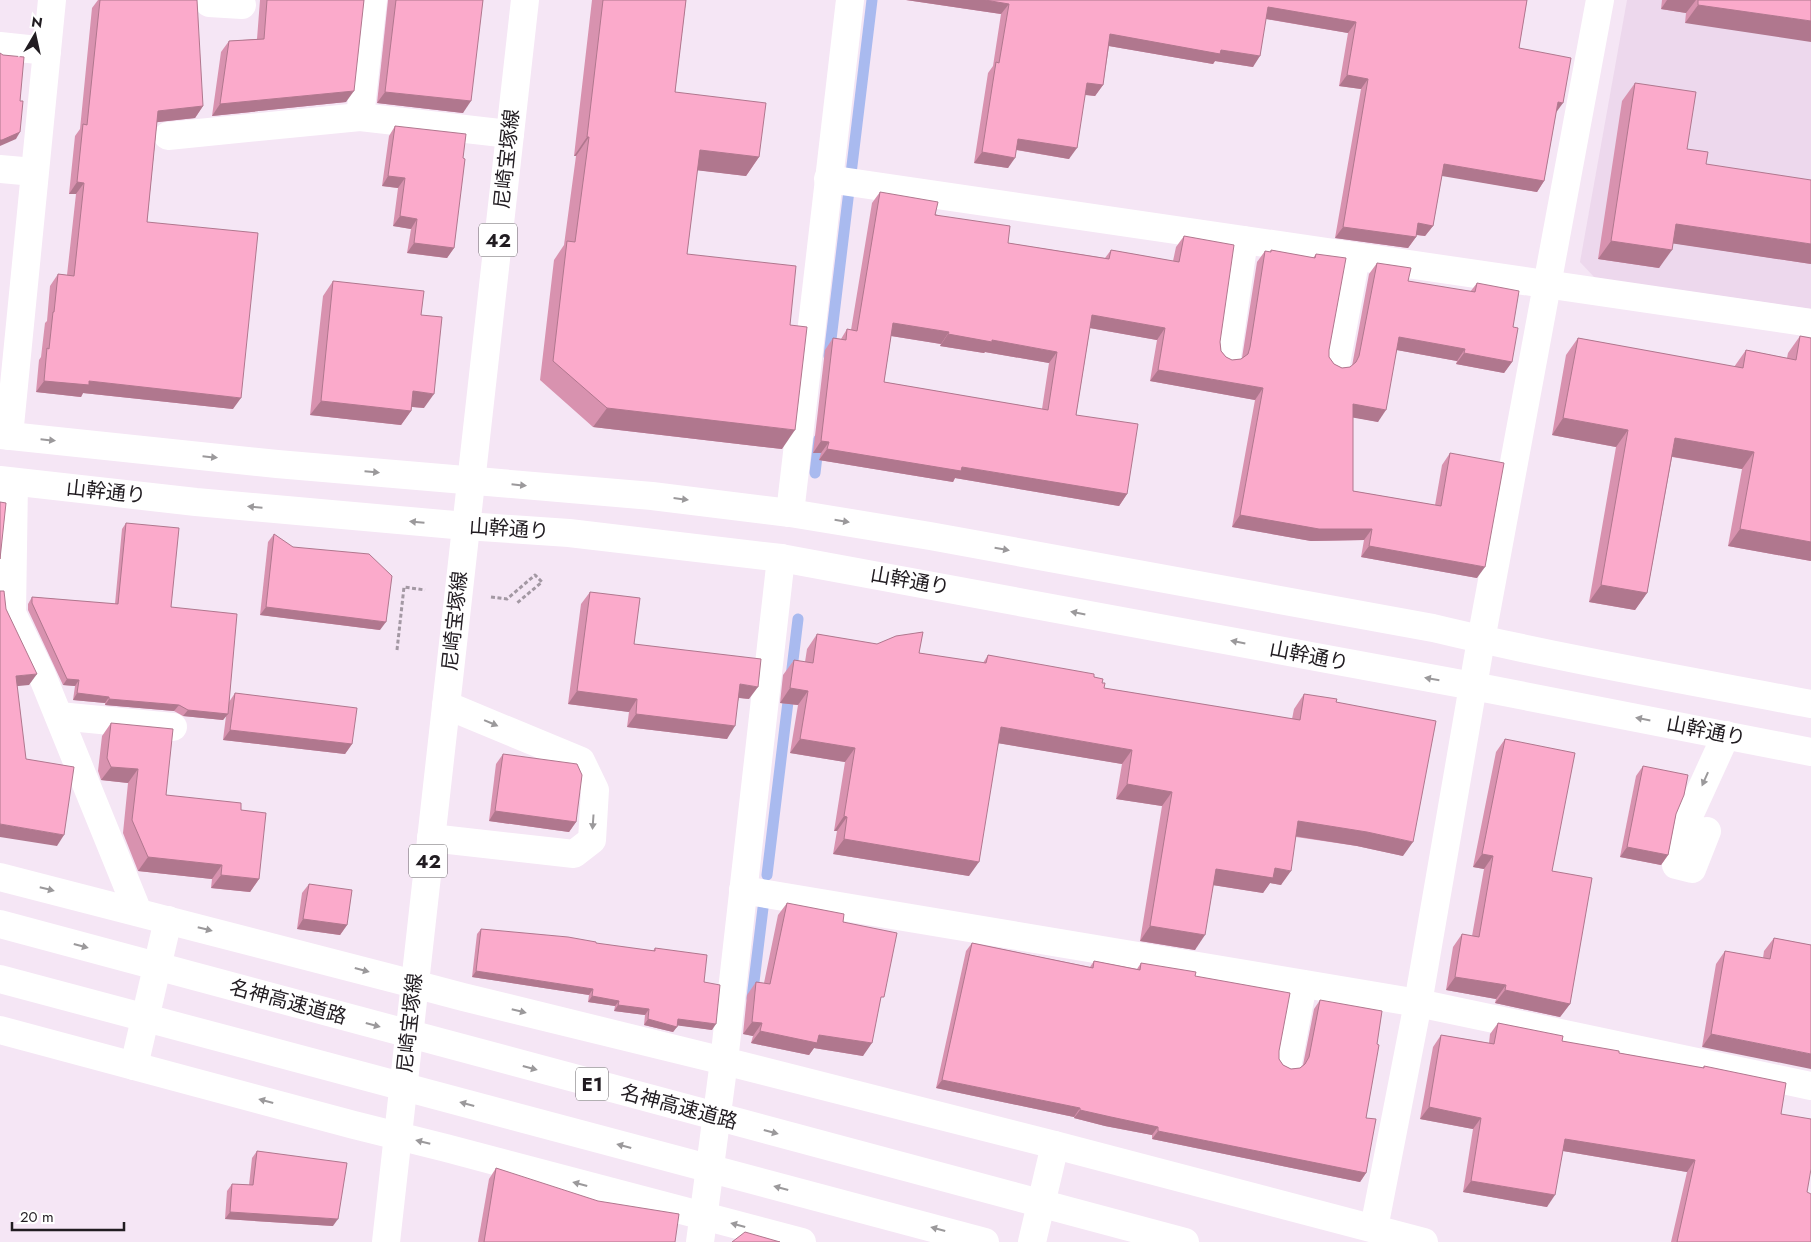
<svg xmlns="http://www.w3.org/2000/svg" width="1811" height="1242" viewBox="0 0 1811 1242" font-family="Jost,'Noto Sans JP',sans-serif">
<rect width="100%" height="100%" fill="#f5e6f5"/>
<path fill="#edd8ed" d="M1627 0H1811V309L1595 278 1580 262Z"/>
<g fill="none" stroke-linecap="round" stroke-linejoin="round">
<g stroke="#a9baef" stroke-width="11">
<path d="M829 356 872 0"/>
<path d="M815 473 819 439"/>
<path d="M767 875 798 619"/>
<path d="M752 998 763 908"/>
</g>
<g stroke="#a398a3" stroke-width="3" stroke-dasharray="4 2.5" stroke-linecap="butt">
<path d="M491 597 507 599 535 575 542 582 517 603"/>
<path d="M397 650 404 587 425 590"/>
</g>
<g stroke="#fff" stroke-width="28">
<path d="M209 0V3L242 5"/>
<path d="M0 46 47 51"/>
<path d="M360 117 373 0"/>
<path d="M168 136 360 117 510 134"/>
<path d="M0 169 34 172"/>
<path d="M828 179 1811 323"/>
<path d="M1227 356 1244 240"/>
<path d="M1336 364 1356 257"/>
<path d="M0 435 277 464 652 496 790 513 930 536 1433 628C1558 658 1685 680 1811 704"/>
<path d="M9 436 52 0"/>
<path d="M0 480 196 502 466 526 569 533 781 558 1473 686 1811 752"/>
<path d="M14 482 12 613 41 673 138 912"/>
<path d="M790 513 850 0"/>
<path d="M59 716 173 727"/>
<path d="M1707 831 1692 869 1676 865 1684 827 1726 735"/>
<path d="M431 838 574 854 592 840 595 790 581 761 446 705"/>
<path d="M0 877 414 984 463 997 724 1061 1055 1145 1424 1242"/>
<path d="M743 890 1418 1003 1811 1086"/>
<path d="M0 1030 354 1125 446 1148 802 1242"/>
<path d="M1288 1062 1303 984"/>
<path d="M134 1066 168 920"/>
<path d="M1374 1228 1418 1003 1481 640 1600 0"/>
<path d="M700 1242 724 1061 781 558"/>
<path d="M1032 1242 1055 1145"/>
</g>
<path stroke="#fff" stroke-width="28" d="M386 1242 525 0"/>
<g stroke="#fff" stroke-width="28">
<path d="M0 924 1185 1242"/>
<path d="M0 979 985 1242"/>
</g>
</g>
<g fill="#d892af" fill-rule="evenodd">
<path d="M98 0H100L203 106 195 118 157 122 147 222 233 409 83 393 81 397 36 392 39 360 41 357 45 323 47 321 50 286 58 274 67 275 76 194H69L75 136 80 129 92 8Z"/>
<path d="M260 0H364L346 102 212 116 221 52 229 41 257 39Z"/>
<path d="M388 0H483L463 113 377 103Z"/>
<path d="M592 0H686L675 92 759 157 746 176 697 170 687 254 790 325 782 449 593 427 540 380 554 260 564 245 576 156H574Z"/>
<path d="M906 0H1527L1519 48 1556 113 1544 181 1537 192 1442 175 1433 226 1425 236 1416 235V237L1408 248 1335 238 1361 89 1339 86 1348 33 1266 19 1253 67 1215 61 1213 64 1109 46 1103 85 1095 96 1085 95 1069 159 1016 150 1008 168 974 163 988 73 993 66 1001 14Z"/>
<path d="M1662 0H1811L1685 23 1686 13 1661 9Z"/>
<path d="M1635 83 1687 149 1811 264 1673 243 1659 268 1598 259 1622 101Z"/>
<path d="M395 126 463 158 454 248 447 258 407 253 411 229 393 226 398 188 382 186 389 136Z"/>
<path d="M880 192 1008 243 1105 258 1111 250 1173 261 1176 247 1184 236 1220 342 1221 351 1226 357 1232 360 1241 359 1242 358 1257 262 1265 251 1270 252 1271 250 1313 258 1316 254 1329 357 1334 364 1342 368 1350 367 1352 366 1369 274 1377 263 1408 281 1470 292 1477 283 1513 327 1512 362 1504 373 1456 364 1457 361 1397 350 1378 422 1353 417V491L1435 505 1442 465 1450 453 1477 578 1361 557 1364 540 1311 541 1232 527 1255 400 1150 381 1157 340 1090 328 1076 415 1127 494 1119 506 955 478 953 482 819 460 821 453H813L825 350 833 338 841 339 847 329 851 330 872 203ZM891 336 941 344 940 346 984 353 985 352 1049 363 1042 409 884 382Z"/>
<path d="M333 281 421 315 424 408 412 407 411 411 401 425 310 415 323 296Z"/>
<path d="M1800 336 1811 561 1728 546 1742 469 1672 457 1647 593 1635 610 1589 602 1616 447 1552 435 1566 355 1578 338 1734 367 1746 350 1787 358 1788 353Z"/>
<path d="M126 523 171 607 229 702 235 693 352 744 345 754 223 740 226 716 223 720 183 716 174 711 105 705V703L73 700 75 686 63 685 28 610V604L32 597 115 604 122 529Z"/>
<path d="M274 534 380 630 260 615 268 542Z"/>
<path d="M590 592 634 644 749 699 739 698 727 739 627 727 629 712 568 704 581 604Z"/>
<path d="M817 634 919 653 983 663 988 655 1094 677 1102 683 1104 688 1292 719 1294 709 1304 694 1336 702 1403 856 1357 846 1296 837 1281 885 1270 883 1263 893 1213 885 1195 950 1140 941 1162 806 1116 799 1122 764 998 743 969 876 833 854 837 831H834L845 762 790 753 798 705 780 703 783 675 794 660 805 662 807 649Z"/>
<path d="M111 723 166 795 241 810 259 879 250 892 211 888 212 879 138 871 123 833 128 783 101 780 98 771 102 736Z"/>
<path d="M1505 739 1552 871 1570 1004 1560 1017 1495 1003 1496 999 1446 990 1453 947 1462 934 1472 936 1484 869 1473 867 1496 752Z"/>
<path d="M503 754 576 822 569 832 489 821 496 764Z"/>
<path d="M1643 766 1676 814 1668 855 1661 865 1620 857 1636 776Z"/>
<path d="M309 884 347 925 340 935 297 929 302 893Z"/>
<path d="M787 903 843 922 880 1003 863 1056 814 1048 809 1055 751 1043 753 1036 743 1034 747 995 756 982 764 983 778 915Z"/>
<path d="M481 929 653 951 655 948 704 982 712 1030 678 1025 673 1032 644 1025 645 1015 614 1011 615 1006 588 1002 589 995 472 977 477 934Z"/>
<path d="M1774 938 1811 945 1702 1047 1716 964 1725 951 1763 958 1764 951Z"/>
<path d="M972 943 1090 967 1094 961 1137 969 1141 963 1195 976 1279 1051V1059L1283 1065 1291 1069 1300 1068 1303 1065 1314 1009 1320 1000 1377 1044 1366 1118V1173L1360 1182 1152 1139V1135L1105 1126 1074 1118V1117L936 1088 966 951Z"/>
<path d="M1498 1023 1562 1041 1619 1053 1703 1068 1704 1066 1781 1114 1807 1192 1811 1242H1671L1687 1172 1563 1151 1547 1207 1463 1192 1473 1129 1420 1119 1433 1047 1441 1035 1489 1043 1490 1034Z"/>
<path d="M257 1151 333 1226 225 1219 227 1191 232 1184 249 1185 252 1158Z"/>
<path d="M496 1168 675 1242H478L489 1179Z"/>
</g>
<g fill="#b0778e">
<path d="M906 0H985L1009 4 1001 14Z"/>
<path d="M1667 0H1696L1686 13 1661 9Z"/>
<path d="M1698 5 1811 21V42L1685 23Z"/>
<path d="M1268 7 1356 22 1348 33 1261 18Z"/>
<path d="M1110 34 1221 50 1260 56 1253 67 1215 61 1213 64 1103 45Z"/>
<path d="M1347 75 1368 79 1361 89 1339 86Z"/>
<path d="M1087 83 1103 85 1095 96 1079 94Z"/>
<path d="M354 91 346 102 212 116 220 104Z"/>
<path d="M385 92 471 101 463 113 377 103Z"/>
<path d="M1558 102 1563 103 1555 114Z"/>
<path d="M203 106 195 118 150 123 158 111Z"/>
<path d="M20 132 16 139 0 146V140Z"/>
<path d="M587 137H589L576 156H574Z"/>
<path d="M1018 139 1077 148 1069 159 1011 149Z"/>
<path d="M700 150 759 157 746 176 686 169Z"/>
<path d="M982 152 1015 158 1008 168 974 163Z"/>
<path d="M1444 164 1544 181 1537 192 1436 175Z"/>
<path d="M388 176 405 178 398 188 382 186Z"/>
<path d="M77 182 84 183 76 194H69Z"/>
<path d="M400 216 417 219 411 229 393 226Z"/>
<path d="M1418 223 1433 226 1425 236 1411 234Z"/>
<path d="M1676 224 1811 244V264L1663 242Z"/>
<path d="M1343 227 1416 237 1408 248 1335 238Z"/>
<path d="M1611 241 1672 250 1659 268 1598 259Z"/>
<path d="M414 243 454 248 447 258 407 253Z"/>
<path d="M1092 315 1165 328 1157 340 1084 327Z"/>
<path d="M893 323 949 332 941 344 885 335Z"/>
<path d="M948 334 992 340 1057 352 1049 363 985 352 984 353 940 346Z"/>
<path d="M1399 337 1465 349 1457 361 1391 349Z"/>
<path d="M1464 353 1512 362 1504 373 1456 364Z"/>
<path d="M1158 370 1263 388 1255 400 1150 381Z"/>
<path d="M44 381H89L241 398 233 409 83 393 81 397 36 392Z"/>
<path d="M413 391 434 394 424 408 403 406Z"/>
<path d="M321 401 411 411 401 425 310 415Z"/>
<path d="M1353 404 1386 410 1378 422 1344 416Z"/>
<path d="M607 408 795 430 782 449 593 427Z"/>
<path d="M1563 418 1628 430 1616 447 1552 435Z"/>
<path d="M1675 438 1754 452 1742 469 1663 455Z"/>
<path d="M821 441 829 442 821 453H813Z"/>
<path d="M827 449 962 467 1127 494 1119 506 955 478 953 482 819 460Z"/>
<path d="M1240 515 1372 529 1364 540 1311 541 1232 527Z"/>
<path d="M1740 529 1811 542V561L1728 546Z"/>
<path d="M1369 546 1485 567 1477 578 1361 557Z"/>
<path d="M1601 585 1647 593 1635 610 1589 602Z"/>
<path d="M266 607 386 622 380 630 260 615Z"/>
<path d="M37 674 29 685 8 687 16 676Z"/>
<path d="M67 679 79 680 75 686 63 685Z"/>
<path d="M740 684 758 687 749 699 732 697Z"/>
<path d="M790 688 808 691 798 705 780 703Z"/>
<path d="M577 691 637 699 629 712 568 704Z"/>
<path d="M77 693 109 697 105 703 73 700Z"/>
<path d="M109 699 179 705 174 711 105 705Z"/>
<path d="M188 710 228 714 223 720 183 716Z"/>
<path d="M636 714 735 726 727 739 627 727Z"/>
<path d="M1001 727 1132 750 1122 764 991 742Z"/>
<path d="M230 730 352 744 345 754 223 740Z"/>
<path d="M800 739 855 748 845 762 790 753Z"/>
<path d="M111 767 138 769 128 783 101 780Z"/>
<path d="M1127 784 1172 792 1162 806 1116 799Z"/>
<path d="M495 811 576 822 569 832 489 821Z"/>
<path d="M844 816 847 817 837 831H834Z"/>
<path d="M1298 821 1367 832 1413 842 1403 856 1357 846 1288 835Z"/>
<path d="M0 824 64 835 57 846 0 837Z"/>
<path d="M844 839 979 862 969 876 833 854Z"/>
<path d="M1627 847 1668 855 1661 865 1620 857Z"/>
<path d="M1482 854 1493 856 1484 869 1473 867Z"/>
<path d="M148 857 222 865 212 879 138 871Z"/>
<path d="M1275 868 1291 871 1281 885 1270 883 1263 893 1206 884 1216 869Z"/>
<path d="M221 875 259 879 250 892 211 888Z"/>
<path d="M303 919 347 925 340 935 297 929Z"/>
<path d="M1150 926 1205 935 1195 950 1140 941Z"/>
<path d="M476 971 593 989 589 995 472 977Z"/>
<path d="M1455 977 1506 985 1496 999 1446 990Z"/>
<path d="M1505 990 1570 1004 1560 1017 1495 1003Z"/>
<path d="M592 996 619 1001 615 1006 588 1002Z"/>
<path d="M618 1005 649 1009 645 1015 614 1011Z"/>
<path d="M648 1019 677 1027 673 1032 644 1025Z"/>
<path d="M678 1019 716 1024 712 1030 674 1025Z"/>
<path d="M752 1022 762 1023 753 1036 743 1034Z"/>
<path d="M760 1031 819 1035 872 1043 863 1056 814 1048 809 1055 751 1043Z"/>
<path d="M1711 1034 1811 1054V1069L1702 1047Z"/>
<path d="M942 1080 1080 1108 1074 1117 936 1088Z"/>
<path d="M1429 1107 1481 1118 1473 1129 1420 1119Z"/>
<path d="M1080 1110 1158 1127 1152 1135 1105 1126 1074 1118Z"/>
<path d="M1158 1131 1366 1173 1360 1182 1152 1139Z"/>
<path d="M1565 1139 1695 1160 1687 1172 1557 1150Z"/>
<path d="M1471 1181 1555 1195 1547 1207 1463 1192Z"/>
<path d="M230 1212 338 1219 333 1226 225 1219Z"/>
</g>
<g fill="#fbaacb" stroke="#b0778e" fill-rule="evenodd">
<path d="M100 0H197L203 106 158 111 147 222 258 233 241 398 89 381V385L44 381 47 348 49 349 53 312H54L58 274 74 276 84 183 77 182 83 124 87 125Z"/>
<path d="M267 0H364L354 91 220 104 229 41 264 39Z"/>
<path d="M396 0H483L471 101 385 92Z"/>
<path d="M603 0H686L675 92 766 103 759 157 700 150 687 254 796 266 790 325 807 327 795 430 607 408 553 361 567 241 575 242 589 137H587Z"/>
<path d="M985 0H1527L1519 48 1571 58 1563 103 1558 102 1544 181 1444 164 1433 226 1418 223 1416 237 1343 227 1368 79 1347 75 1356 22 1268 7 1260 56 1221 50 1220 54 1110 34 1103 85 1087 83 1077 148 1018 139 1015 158 982 152 996 62 999 63 1009 4Z"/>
<path d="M1698 0H1811V21L1698 5Z"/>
<path d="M0 53 3 55 24 57 20 101H23L20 132 2 140H0Z"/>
<path d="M1635 83 1696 92 1687 149 1708 152 1706 164 1811 180V244L1676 224 1672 250 1611 241Z"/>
<path d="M395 126 466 134 463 158 465 159 454 248 414 243 417 219 400 216 405 178 388 176Z"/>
<path d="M880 192 938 202 935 215 1010 226 1008 243 1109 259 1111 250 1179 262 1184 236 1234 245 1220 342 1221 351 1226 357 1232 360 1241 359 1248 354 1250 347 1265 251 1271 252V250L1315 258 1316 254 1346 258 1329 350V357L1334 364 1342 368 1350 367 1356 362 1359 356 1377 263 1411 268 1408 281 1475 292 1477 283 1519 291 1513 327 1518 328 1512 362 1464 353 1465 349 1399 337 1386 410 1353 404V491L1441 506 1450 453 1504 463 1485 567 1369 546 1372 529H1319L1240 515 1263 388 1158 370 1165 328 1092 315 1076 415 1138 424 1127 494 962 467 961 471 827 449 829 442 821 441 833 338 846 340 847 329 857 331ZM893 323 949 332 948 334 992 342V340L1057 352 1048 410 884 382Z"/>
<path d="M333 281 424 291 421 315 442 317 434 394 413 391 411 411 321 401Z"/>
<path d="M1800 336 1811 338V542L1740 529 1754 452 1675 438 1647 593 1601 585 1628 430 1563 418 1578 338 1743 368 1746 350 1796 360Z"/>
<path d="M0 502 6 503 0 559Z"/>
<path d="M126 523 179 528 171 607 237 614 228 714 188 710 179 705 109 699V697L77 693 79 680 67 679 32 603V597L118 604Z"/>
<path d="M274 534 293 547 369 554 392 576 386 622 266 607Z"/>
<path d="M0 591H4L6 609 37 674 16 676 26 759 74 767 64 835 0 824Z"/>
<path d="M590 592 640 598 634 644 761 659 758 687 740 684 735 726 636 714 637 699 577 691Z"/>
<path d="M923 632 919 653 986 663 988 655 1094 674V677L1103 679 1102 683H1105L1104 688 1300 720 1304 694 1337 699 1336 702 1436 721 1413 842 1367 832 1298 821 1291 871 1275 868 1273 878 1216 869 1205 935 1150 926 1172 792 1127 784 1132 750 1001 727 979 862 844 839 847 817 844 816 855 748 800 739 808 691 790 688 794 660 813 663 817 634 877 644 896 636Z"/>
<path d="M235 693 357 708 352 744 230 730Z"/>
<path d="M111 723 173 729 166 795 241 803V810L266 813 259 879 221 875 222 865 148 857 132 820 138 769 111 767 107 758Z"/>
<path d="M1505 739 1575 753 1552 871 1592 878 1570 1004 1505 990 1506 985 1455 977 1462 934 1479 937 1493 856 1482 854Z"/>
<path d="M503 754 577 764 582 775 576 822 495 811Z"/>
<path d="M1643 766 1688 775 1684 795 1676 814 1668 855 1627 847Z"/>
<path d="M309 884 352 890 347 925 303 919Z"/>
<path d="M787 903 844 914 843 922 897 933 884 997H881L872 1043 819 1035 817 1043 760 1031 762 1023 752 1022 756 982 770 984Z"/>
<path d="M481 929 568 937 596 942V943L655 951V948L707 955 704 982 720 985 716 1024 678 1019 677 1027 648 1019 649 1009 618 1005 619 1001 592 996 593 989 476 971Z"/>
<path d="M1774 938 1811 945V1054L1711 1034 1725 951 1770 959Z"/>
<path d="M972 943 1093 968 1094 961 1140 970 1141 963 1196 972 1195 976 1290 993 1279 1051V1059L1283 1065 1291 1069 1300 1068 1305 1064 1309 1057 1320 1000 1382 1011 1377 1044 1379 1045 1366 1118 1376 1119 1366 1173 1158 1131V1127L1111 1117 1080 1110V1108L942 1080Z"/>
<path d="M1498 1023 1563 1036 1562 1041 1619 1051V1053L1704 1068V1066L1786 1083 1781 1114 1811 1119V1169L1807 1192 1811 1194V1242H1677L1695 1160 1565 1139 1555 1195 1471 1181 1481 1118 1429 1107 1441 1035 1494 1044Z"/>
<path d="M257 1151 347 1163 338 1219 230 1212 232 1184 253 1185Z"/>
<path d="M496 1168 598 1201 679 1214 675 1242H484Z"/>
<path d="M745 1232 780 1242H732Z"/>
</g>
<defs><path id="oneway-solid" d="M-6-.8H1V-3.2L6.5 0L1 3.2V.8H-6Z" transform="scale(1.25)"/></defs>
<g fill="#9b999b">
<use href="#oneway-solid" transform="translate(48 440) rotate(6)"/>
<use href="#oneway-solid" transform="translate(210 457) rotate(6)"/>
<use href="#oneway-solid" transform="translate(372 472) rotate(5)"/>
<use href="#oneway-solid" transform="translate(519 485) rotate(6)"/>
<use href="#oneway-solid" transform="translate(681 499) rotate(7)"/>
<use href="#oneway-solid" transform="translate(255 507) rotate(-175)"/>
<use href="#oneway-solid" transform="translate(842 521) rotate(9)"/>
<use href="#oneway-solid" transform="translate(417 522) rotate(-175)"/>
<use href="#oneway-solid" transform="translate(1002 549) rotate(10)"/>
<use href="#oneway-solid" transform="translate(1078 613) rotate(-169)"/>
<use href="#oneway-solid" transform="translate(1238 642) rotate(-169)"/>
<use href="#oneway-solid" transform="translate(1432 679) rotate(-170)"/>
<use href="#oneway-solid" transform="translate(1643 719) rotate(-169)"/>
<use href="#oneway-solid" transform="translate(491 723) rotate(23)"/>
<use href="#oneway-solid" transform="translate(1705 779) rotate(114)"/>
<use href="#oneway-solid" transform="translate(593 822) rotate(94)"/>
<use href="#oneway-solid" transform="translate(47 889) rotate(14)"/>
<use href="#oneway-solid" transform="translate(205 929) rotate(14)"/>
<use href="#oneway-solid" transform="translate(81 946) rotate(15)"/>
<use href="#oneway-solid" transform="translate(362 970) rotate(15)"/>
<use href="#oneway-solid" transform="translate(519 1011) rotate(14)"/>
<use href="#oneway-solid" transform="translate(373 1025) rotate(15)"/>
<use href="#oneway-solid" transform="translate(530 1068) rotate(15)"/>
<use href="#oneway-solid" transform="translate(266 1101) rotate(-165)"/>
<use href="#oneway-solid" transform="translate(467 1104) rotate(-165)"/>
<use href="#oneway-solid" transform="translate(771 1132) rotate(15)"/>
<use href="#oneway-solid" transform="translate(423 1142) rotate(-166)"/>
<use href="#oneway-solid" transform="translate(624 1146) rotate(-165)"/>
<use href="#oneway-solid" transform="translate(580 1184) rotate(-165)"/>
<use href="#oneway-solid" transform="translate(781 1188) rotate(-165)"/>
<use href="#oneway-solid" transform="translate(738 1225) rotate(-165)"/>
<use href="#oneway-solid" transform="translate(938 1229) rotate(-165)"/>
</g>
<g text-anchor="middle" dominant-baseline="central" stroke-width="4" stroke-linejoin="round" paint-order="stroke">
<g fill="#fff" stroke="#646064" stroke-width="1">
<rect x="479" y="223.5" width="38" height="33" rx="4"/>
<rect x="409" y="844.5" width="38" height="33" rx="4"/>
<rect x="576" y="1067.5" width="32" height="33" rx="4"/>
</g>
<g font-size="19" font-weight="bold" fill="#211c21">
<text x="498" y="240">42</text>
<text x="428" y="861">42</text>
<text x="592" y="1084">E1</text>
</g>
<g font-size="20" fill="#211c21" stroke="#fff">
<text transform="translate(507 159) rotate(-84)">尼崎宝塚線</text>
<text transform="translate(106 492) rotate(6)">山幹通り</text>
<text transform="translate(509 529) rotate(4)">山幹通り</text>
<text transform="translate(910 581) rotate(10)">山幹通り</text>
<text transform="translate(455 621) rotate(-84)">尼崎宝塚線</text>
<text transform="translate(1309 656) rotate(11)">山幹通り</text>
<text transform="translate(1706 731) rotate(11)">山幹通り</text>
<text transform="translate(288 1002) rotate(15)">名神高速道路</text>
<text transform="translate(410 1023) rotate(-84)">尼崎宝塚線</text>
<text transform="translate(679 1107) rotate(15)">名神高速道路</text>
</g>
</g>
<g transform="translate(35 35) rotate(9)" stroke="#ffffff" stroke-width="4" paint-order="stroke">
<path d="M0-4L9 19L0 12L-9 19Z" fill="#211c21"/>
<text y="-8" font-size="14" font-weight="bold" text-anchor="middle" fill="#211c21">N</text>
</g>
<path d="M12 1222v8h112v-8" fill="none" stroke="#211c21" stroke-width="2.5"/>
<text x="20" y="1222" font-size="15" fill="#211c21" stroke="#ffffff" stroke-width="4" paint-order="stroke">20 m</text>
</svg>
